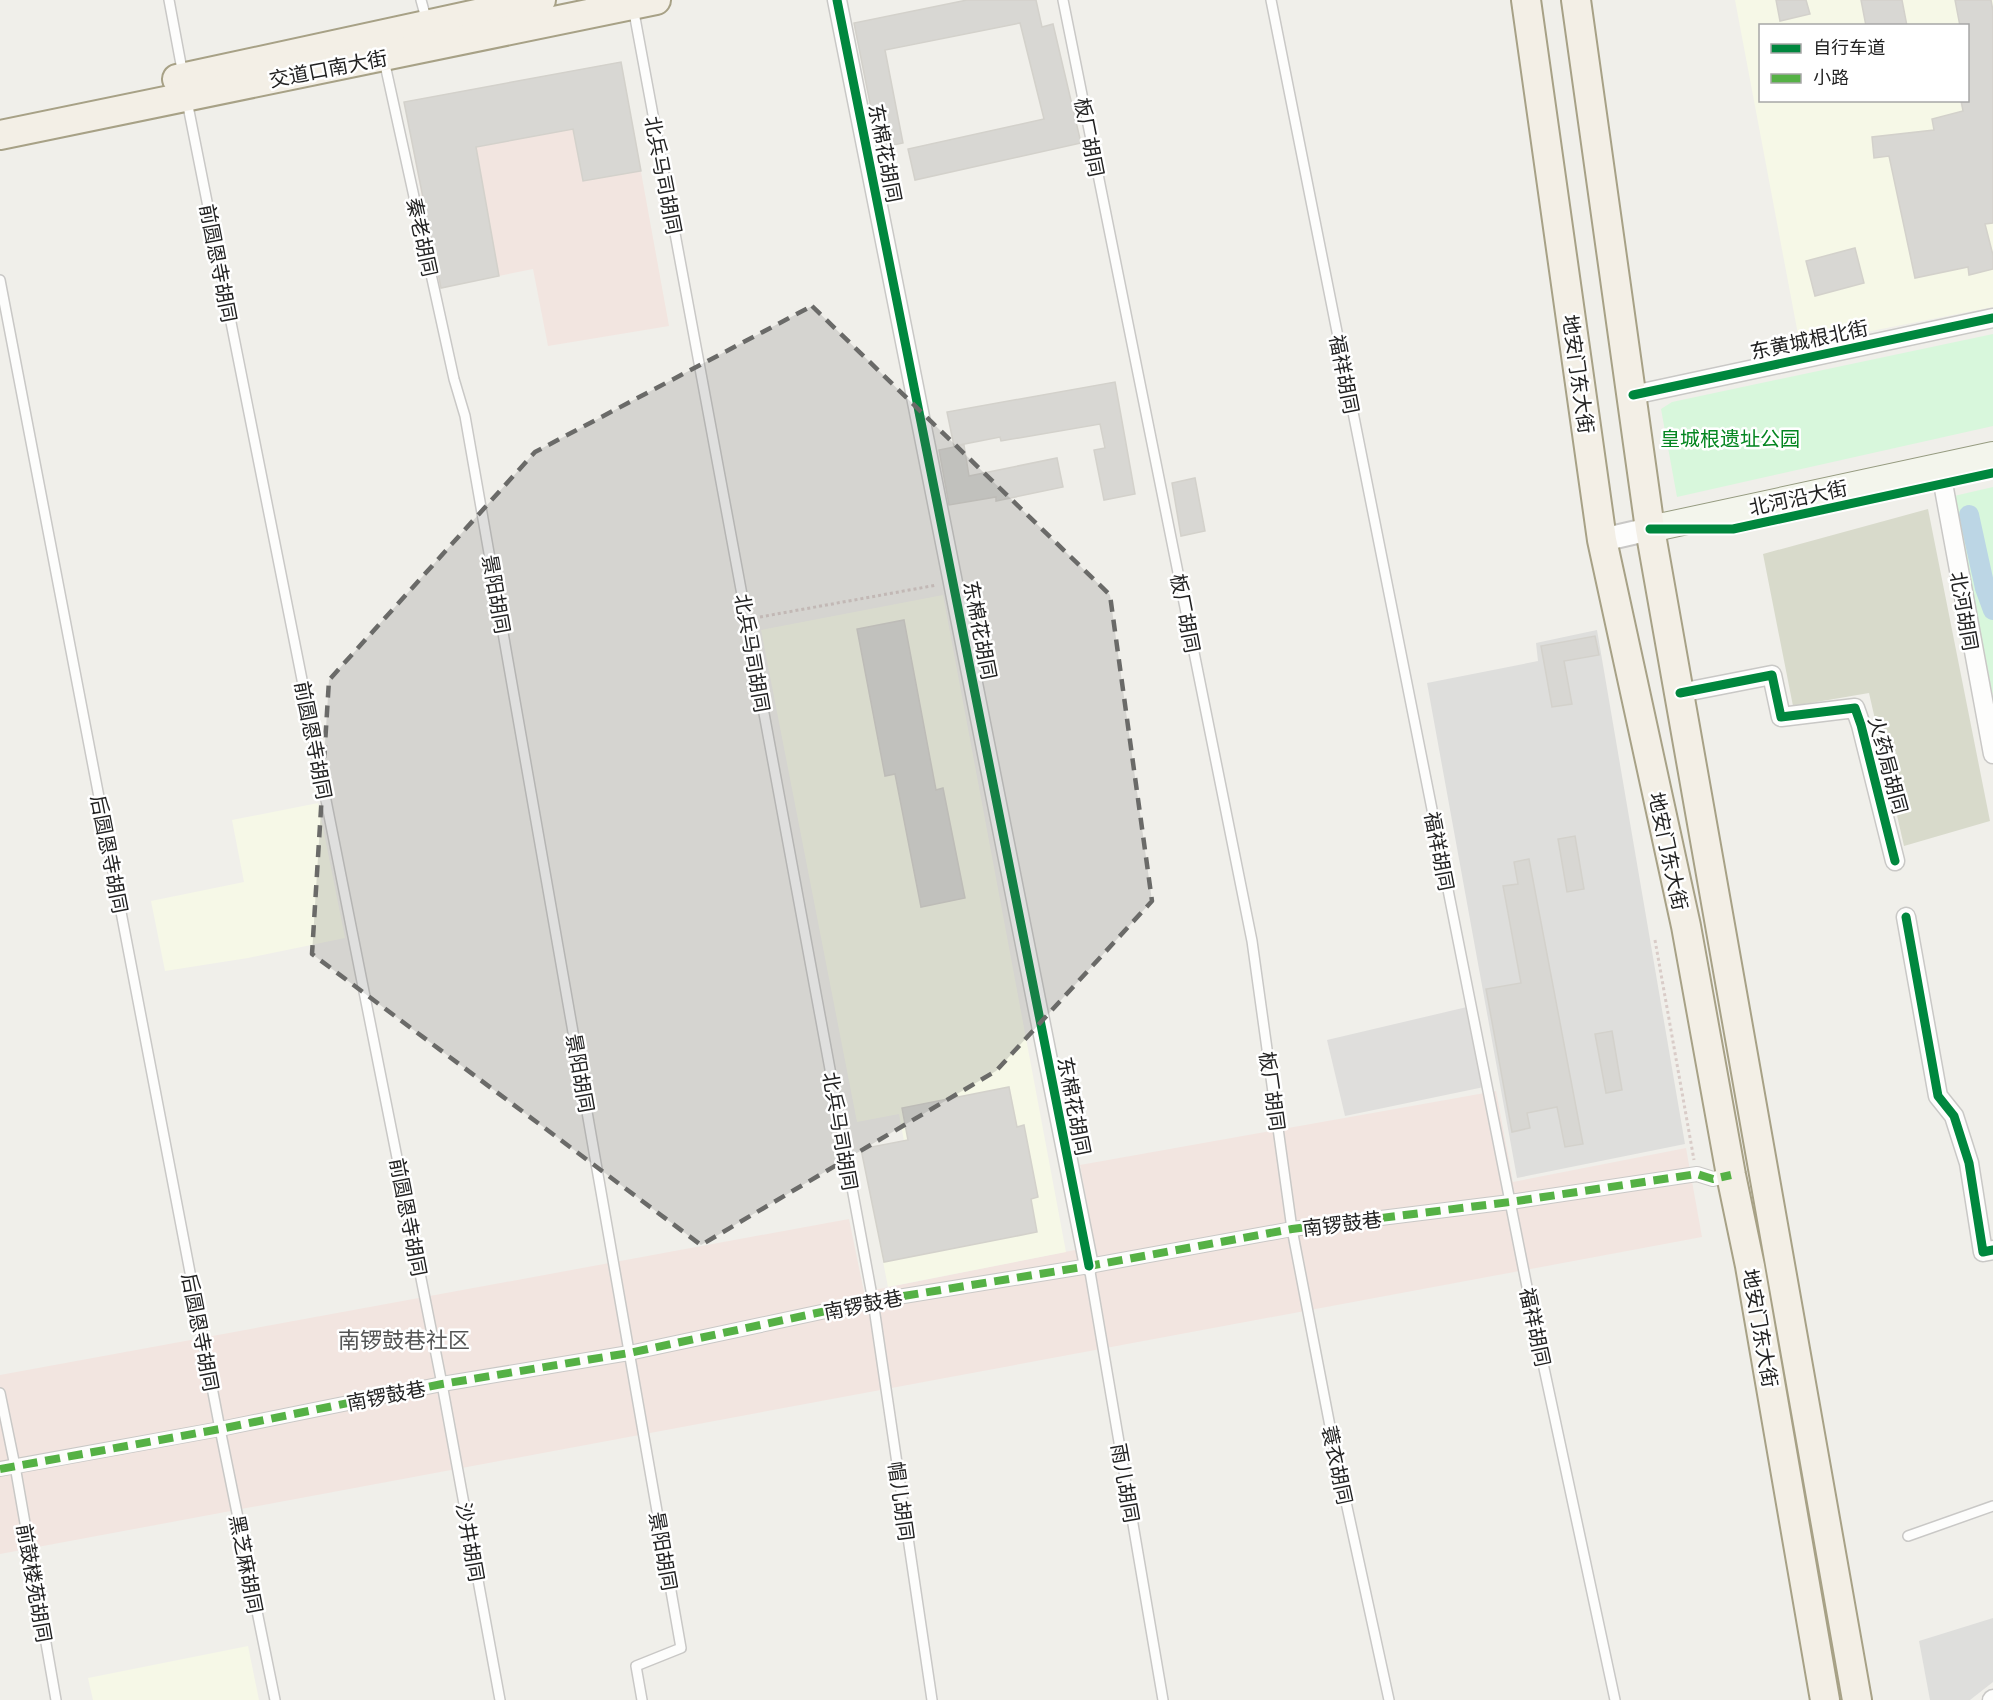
<svg xmlns="http://www.w3.org/2000/svg" width="1993" height="1700" viewBox="0 0 1993 1700" font-family="'Exo 2','Noto Sans SC',sans-serif">
<rect width="100%" height="100%" fill="#f0efea"/>
<path fill="#dfdedc" d="M1467 1007 1484 1087 1345 1116 1327 1040Z"/>
<g fill="#f2e5e0">
<path d="M621 62 669 326 548 346 533 269 439 288 404 102Z"/>
<path d="M1496 1091 1513 1182 1686 1148 1702 1237 0 1554V1375L849 1219 864 1292 1095 1246 1080 1165Z"/>
</g>
<g fill="#f6f8e7">
<path d="M1735 0H1993V53L1968 57V26H1760V100H1959L1961 107 1971 105 1993 211V307L1800 345Z"/>
<path d="M943 595 1066 1252 888 1287 861 1149 904 1141 899 1114 857 1122 761 630Z"/>
<path d="M318 803 345 938 248 958 165 971 151 901 244 882 232 820Z"/>
<path d="M248 1646 259 1700H93L88 1678Z"/>
</g>
<g fill="#dededc">
<path d="M1597 630 1685 1144 1517 1178 1427 683 1538 661 1536 643Z"/>
<path d="M1993 1618V1682L1970 1700H1930L1919 1641Z"/>
</g>
<path fill="#d8dacb" d="M1928 509 1990 821 1904 846 1869 693 1793 706 1763 554Z"/>
<g fill="#d8f7dc">
<path d="M1993 334V426L1677 497 1661 409 1672 402Z"/>
<path d="M1993 487V696L1954 496Z"/>
</g>
<g fill="none" stroke-linecap="round" stroke-linejoin="round">
<path stroke="#bcd6e5" stroke-width="20" d="M1969 515 1985 588 1993 610"/>
</g>
<g fill="#d8d7d3" stroke="#d3d1cb" stroke-width="1.5">
<path d="M967 0H1036L1042 27 1053 24 1081 143 915 180 908 149 1044 119 1020 23 885 50 903 143 879 148 854 23Z"/>
<path d="M1776 0H1806L1810 14 1780 21Z"/>
<path d="M1861 0H1902L1907 26H1866Z"/>
<path d="M1955 0H1991L1993 11V223L1985 224 1993 255V269L1969 275 1968 267 1915 278 1889 156 1874 158 1872 137 1934 130 1932 119 1963 111 1961 100H1968V26H1960Z"/>
<path d="M621 62 641 171 583 181 573 129 476 147 499 276 441 288 404 102Z"/>
<path d="M1855 248 1864 283 1815 296 1806 261Z"/>
<path d="M1115 382 1135 494 1104 500 1094 450 1105 448 1100 424 1001 441 1000 437 954 446 947 412Z"/>
<path d="M964 445 969 476 1057 458 1063 487 996 501V497L949 505 939 450Z"/>
<path d="M1195 478 1205 531 1181 536 1172 483Z"/>
<path d="M904 620 936 790 943 788 965 898 921 907 895 774 885 776 857 629Z"/>
<path d="M1595 636 1599 655 1564 661 1572 704 1552 707 1541 646Z"/>
<path d="M1575 836 1584 889 1567 892 1558 839Z"/>
<path d="M1529 859 1583 1144 1565 1147 1557 1107 1527 1113 1530 1128 1512 1132 1486 989 1521 983 1503 886 1518 884 1514 862Z"/>
<path d="M1612 1031 1622 1090 1606 1093 1595 1034Z"/>
<path d="M1009 1087 1017 1127 1024 1125 1038 1197 1031 1199 1037 1232 884 1262 861 1149 908 1140 902 1108Z"/>
</g>
<g fill="none" stroke-linecap="round" stroke-linejoin="round">
<g stroke="#c9c8c6" stroke-width="12">
<g id="service">
<path d="M169 0 183 75"/>
<path d="M421 0 427 22"/>
<path d="M1063 0 1252 941 1292 1229 1334 1447 1389 1700"/>
<path d="M1271 0 1532 1312 1615 1700"/>
<path d="M633 7 873 1301 932 1700"/>
<path d="M384 60 454 379 465 416 681 1648 636 1666 642 1700"/>
<path d="M187 101 442 1384 500 1700"/>
<path d="M0 280 220 1429 275 1700"/>
<path d="M1089 1266 1163 1700"/>
<path d="M0 1393 15 1466 56 1700"/>
<path d="M1908 1536 1993 1506"/>
</g>
</g>
<g stroke="#c9c8c6" stroke-width="16">
<path id="pedestrian" d="M0 1469 220 1429 442 1384 629 1353 873 1301 1089 1266 1292 1229 1510 1202 1697 1174 1713 1179 1731 1175"/>
</g>
<g stroke="#c9c8c6" stroke-width="21">
<g id="minor">
<path d="M837 0 1089 1266"/>
<path d="M1633 395 1993 318"/>
<path d="M1940 467 1993 754"/>
<path d="M1680 693 1772 675 1781 717 1855 708 1861 725 1895 861"/>
<path d="M1906 917 1938 1096 1954 1116 1969 1163 1983 1252 1993 1250"/>
<path d="M1992 1700 1993 1699"/>
</g>
</g>
<g stroke="#c9c8c6" stroke-width="26">
<path id="tertiary" d="M1602 540 1650 529"/>
</g>
<g stroke="#969b80" stroke-width="28">
<path id="secondary" d="M1650 529 1993 455"/>
</g>
<g stroke="#a7a186" stroke-width="32">
<g id="primary">
<path d="M1526 0 1602 540 1686 926 1731 1175 1750 1266 1825 1700"/>
<path d="M1576 0 1650 529 1857 1700"/>
<path d="M177 79 541 0"/>
<path d="M0 135 656 0"/>
</g>
</g>
<g stroke="#d9ccc8" stroke-width="3" stroke-dasharray="3 3" stroke-linecap="butt">
<path d="M760 617 937 585"/>
<path d="M1655 940 1694 1160"/>
</g>
<use href="#service" stroke="#fdfdfc" stroke-width="9"/>
<use href="#pedestrian" stroke="#fdfdfc" stroke-width="14"/>
<use href="#minor" stroke="#fdfdfc" stroke-width="18"/>
<use href="#tertiary" stroke="#fdfdfc" stroke-width="22"/>
<use href="#secondary" stroke="#f3f5ec" stroke-width="26"/>
<use href="#primary" stroke="#f3efe6" stroke-width="28"/>
<path stroke="#55b145" stroke-width="8" stroke-dasharray="15 8" stroke-linecap="butt" d="M0 1469 220 1429 442 1384 629 1353 873 1301 1089 1266 1292 1229 1510 1202 1697 1174 1713 1179 1731 1175"/>
<g stroke="#fff" stroke-width="13">
<g id="cycleway">
<path d="M837 0 1089 1266"/>
<path d="M1633 395 1993 318"/>
<path d="M1650 529H1733L1993 473"/>
<path d="M1680 693 1772 675 1781 717 1855 708 1861 725 1895 861"/>
<path d="M1906 917 1938 1096 1954 1116 1969 1163 1983 1252 1993 1250"/>
</g>
</g>
<use href="#cycleway" stroke="#00873e" stroke-width="9"/>
</g>
<path fill="#6a6a68" fill-opacity="0.2" stroke="#6a6a68" stroke-width="4.5" stroke-dasharray="12 8" stroke-linejoin="round" d="M812 306 1110 595 1152 901 996 1071 701 1245 312 954 329 680 535 452Z"/>
<g text-anchor="middle" dominant-baseline="central" stroke-width="5" stroke-linejoin="round" paint-order="stroke">
<g font-size="20" fill="#222" stroke="#fff">
<text transform="translate(328 68) rotate(-11)">交道口南大街</text>
<text transform="translate(1090 137) rotate(79)">板厂胡同</text>
<text transform="translate(886 153) rotate(79)">东棉花胡同</text>
<text transform="translate(664 175) rotate(79)">北兵马司胡同</text>
<text transform="translate(423 237) rotate(78)">秦老胡同</text>
<text transform="translate(219 263) rotate(79)">前圆恩寺胡同</text>
<text transform="translate(1809 339) rotate(-12)">东黄城根北街</text>
<text transform="translate(1345 374) rotate(79)">福祥胡同</text>
<text transform="translate(1579 374) rotate(82)">地安门东大街</text>
<text transform="translate(1798 497) rotate(-12)">北河沿大街</text>
<text transform="translate(497 594) rotate(80)">景阳胡同</text>
<text transform="translate(1965 611) rotate(80)">北河胡同</text>
<text transform="translate(1186 613) rotate(79)">板厂胡同</text>
<text transform="translate(981 630) rotate(79)">东棉花胡同</text>
<text transform="translate(753 653) rotate(80)">北兵马司胡同</text>
<text transform="translate(314 740) rotate(79)">前圆恩寺胡同</text>
<text transform="translate(1889 765) rotate(75)">火药局胡同</text>
<text transform="translate(1440 851) rotate(79)">福祥胡同</text>
<text transform="translate(1669 851) rotate(78)">地安门东大街</text>
<text transform="translate(110 854) rotate(79)">后圆恩寺胡同</text>
<text transform="translate(581 1073) rotate(80)">景阳胡同</text>
<text transform="translate(1273 1091) rotate(82)">板厂胡同</text>
<text transform="translate(1075 1106) rotate(79)">东棉花胡同</text>
<text transform="translate(841 1131) rotate(80)">北兵马司胡同</text>
<text transform="translate(409 1217) rotate(79)">前圆恩寺胡同</text>
<text transform="translate(1342 1223) rotate(-7)">南锣鼓巷</text>
<text transform="translate(863 1304) rotate(-11)">南锣鼓巷</text>
<text transform="translate(1536 1327) rotate(78)">福祥胡同</text>
<text transform="translate(1761 1328) rotate(80)">地安门东大街</text>
<text transform="translate(201 1332) rotate(79)">后圆恩寺胡同</text>
<text transform="translate(386 1395) rotate(-11)">南锣鼓巷</text>
<text transform="translate(1338 1465) rotate(78)">蓑衣胡同</text>
<text transform="translate(1126 1483) rotate(80)">雨儿胡同</text>
<text transform="translate(902 1501) rotate(82)">帽儿胡同</text>
<text transform="translate(471 1542) rotate(80)">沙井胡同</text>
<text transform="translate(664 1551) rotate(80)">景阳胡同</text>
<text transform="translate(247 1564) rotate(79)">黑芝麻胡同</text>
<text transform="translate(35 1583) rotate(80)">前鼓楼苑胡同</text>
</g>
<g font-size="20" fill="#058621" stroke="#fff">
<text x="1730" y="438">皇城根遗址公园</text>
</g>
<g font-size="22" fill="#555" stroke="#fff">
<text x="404" y="1339">南锣鼓巷社区</text>
</g>
</g>
<rect x="1759" y="24" width="210" height="78" fill="#ffffff" stroke="#a7a7a7" stroke-width="1.5"/>
<rect x="1771" y="44" width="30" height="9" fill="#00873e" stroke="#a7a7a7" stroke-width="1.5"/>
<text x="1813" y="54" font-size="18" fill="#222222">自行车道</text>
<rect x="1771" y="74" width="30" height="9" fill="#55b145" stroke="#a7a7a7" stroke-width="1.5"/>
<text x="1813" y="84" font-size="18" fill="#222222">小路</text>
</svg>
